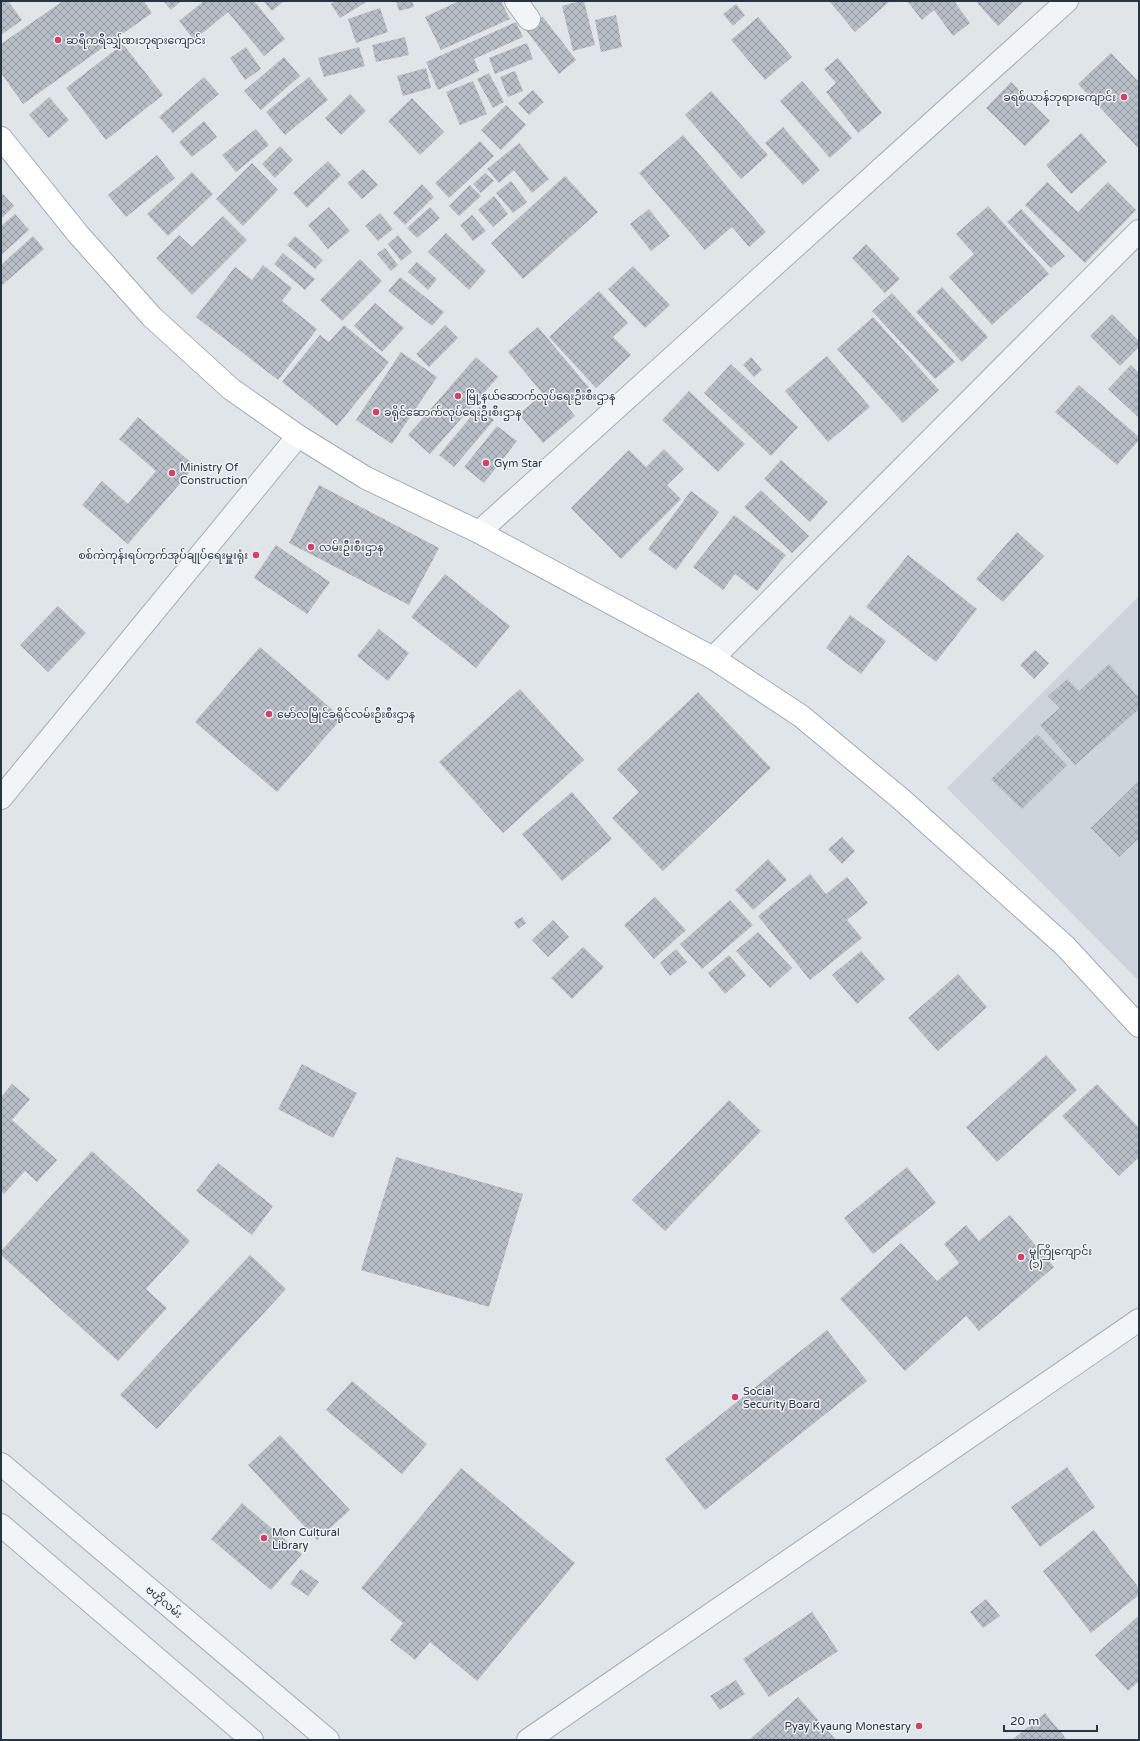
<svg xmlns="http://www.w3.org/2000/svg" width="1140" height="1741" viewBox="0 0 1140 1741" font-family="'Varela Round','Noto Sans Myanmar',sans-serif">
<defs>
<pattern id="building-cross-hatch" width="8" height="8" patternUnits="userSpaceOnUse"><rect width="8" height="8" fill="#b7bec6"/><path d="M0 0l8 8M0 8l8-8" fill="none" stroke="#959ba2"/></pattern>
</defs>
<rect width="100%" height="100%" fill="#e0e5e9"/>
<path fill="#ced4db" d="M1139 596V981L947 788Z"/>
<g fill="url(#building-cross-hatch)">
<path d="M1 1H8L22 20 1 35Z"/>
<path d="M63 1H144L152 13 23 104 1 73V44Z"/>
<path d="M163 1H181L171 10Z"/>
<path d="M204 1H254L285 39 264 56 228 12 194 40 179 21Z"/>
<path d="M263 1H284L272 11Z"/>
<path d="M336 1H368L340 18 331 4Z"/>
<path d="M396 1H412L414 7 399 11Z"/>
<path d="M459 1H501L510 19 441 50 425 17Z"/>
<path d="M580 1H584L595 45 573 51 562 6Z"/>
<path d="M829 1H890L855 32Z"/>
<path d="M907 1H954L970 23 953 36 934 10 922 20Z"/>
<path d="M980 1H1024L998 26 977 3Z"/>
<path d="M736 4 745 15 733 26 723 14Z"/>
<path d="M380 8 388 32 356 43 348 19Z"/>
<path d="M616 15 622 47 601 52 595 20Z"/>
<path d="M543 17 576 60 559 74 526 30Z"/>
<path d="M758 17 792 57 765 80 731 40Z"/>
<path d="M516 22 523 37 474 59 479 71 438 90 426 62Z"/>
<path d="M405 37 409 55 376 62 372 45Z"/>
<path d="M527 43 533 59 495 74 489 58Z"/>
<path d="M123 44 163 95 106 140 66 88Z"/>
<path d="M246 47 261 69 245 80 230 58Z"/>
<path d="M359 47 365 66 324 77 318 58Z"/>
<path d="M1111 53 1139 82V149L1078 84Z"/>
<path d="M284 57 300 76 261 110 244 91Z"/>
<path d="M838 58 882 113 858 133 826 92 836 83 824 69Z"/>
<path d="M426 68 431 88 403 96 397 76Z"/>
<path d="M515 71 523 91 508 97 500 77Z"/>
<path d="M489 73 504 102 493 108 477 79Z"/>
<path d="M204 77 219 94 173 133 159 117Z"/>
<path d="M309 77 328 100 285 135 266 112Z"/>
<path d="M473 81 487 114 460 125 446 92Z"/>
<path d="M802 81 852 138 830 158 780 101Z"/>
<path d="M1011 82 1050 121 1025 146 986 108Z"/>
<path d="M533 90 544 102 529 115 518 103Z"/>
<path d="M711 91 768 155 741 179 685 115Z"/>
<path d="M350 94 366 111 341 135 325 118Z"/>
<path d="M49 97 69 120 49 138 29 115Z"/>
<path d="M412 98 444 132 420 155 388 121Z"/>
<path d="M506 105 526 125 501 150 481 130Z"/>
<path d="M204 121 217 137 192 157 179 142Z"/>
<path d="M783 127 820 170 803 185 765 143Z"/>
<path d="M256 129 269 145 236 172 222 155Z"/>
<path d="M1081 133 1107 162 1071 194 1046 165Z"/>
<path d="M683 135 766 232 749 247 732 227 705 250 639 173Z"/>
<path d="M480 141 494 156 449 198 435 183Z"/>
<path d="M519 143 549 179 532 193 514 170 499 183 487 169Z"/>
<path d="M280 146 293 160 275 178 262 164Z"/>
<path d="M157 155 175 178 126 217 108 195Z"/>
<path d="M328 161 341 175 307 208 293 193Z"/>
<path d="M252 163 278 190 243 226 216 199Z"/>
<path d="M363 169 378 185 362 199 347 183Z"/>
<path d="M192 172 213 194 168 236 147 214Z"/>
<path d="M485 173 494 181 481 193 473 184Z"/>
<path d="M565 176 598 212 523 279 491 243Z"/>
<path d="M511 181 527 202 513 213 496 193Z"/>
<path d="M1047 182 1078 212 1108 182 1136 210 1085 263 1025 205Z"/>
<path d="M422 184 434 197 405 225 393 213Z"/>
<path d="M470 185 481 196 459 216 449 206Z"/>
<path d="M3 194 14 206 1 219V195Z"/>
<path d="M494 196 508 214 493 227 478 210Z"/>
<path d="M988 206 1049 274 992 325 949 277 974 254 956 234Z"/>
<path d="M329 207 350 231 328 249 308 225Z"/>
<path d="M430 207 440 218 417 238 407 228Z"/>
<path d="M649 209 670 236 651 251 630 224Z"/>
<path d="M1021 209 1065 256 1051 268 1007 222Z"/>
<path d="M380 213 393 229 378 241 365 226Z"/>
<path d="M15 214 29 230 1 255V226Z"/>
<path d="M472 215 486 231 473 241 460 225Z"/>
<path d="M223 216 247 240 192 295 156 258 179 235 192 247Z"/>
<path d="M446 233 486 271 469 290 428 252Z"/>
<path d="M398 235 412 252 401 261 388 244Z"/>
<path d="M33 236 44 249 1 286V265Z"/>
<path d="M295 236 323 260 315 269 287 245Z"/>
<path d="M866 244 900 279 885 293 852 258Z"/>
<path d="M385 248 398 265 391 271 377 254Z"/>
<path d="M283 253 315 279 305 290 274 264Z"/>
<path d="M360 259 382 281 342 321 320 300Z"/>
<path d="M417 262 437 279 428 290 408 272Z"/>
<path d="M263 265 292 288 282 301 317 329 278 380 196 317 235 267 252 280Z"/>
<path d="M633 266 670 305 645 328 608 289Z"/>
<path d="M400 277 444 312 432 326 388 291Z"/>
<path d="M942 287 988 337 962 362 916 312Z"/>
<path d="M599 291 628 323 613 337 631 355 596 388 549 337Z"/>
<path d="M892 293 955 362 935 379 872 311Z"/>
<path d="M375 303 404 328 382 352 354 326Z"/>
<path d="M1112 314 1139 341V347L1120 366 1090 336Z"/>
<path d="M873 317 939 390 903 423 837 349Z"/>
<path d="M344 325 389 362 337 426 282 382 320 335 329 342Z"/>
<path d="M445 325 458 338 429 367 416 354Z"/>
<path d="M538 327 590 389 568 407 575 416 543 443 519 414 543 394 508 352Z"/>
<path d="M401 352 437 377 392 444 356 420Z"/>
<path d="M827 356 870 407 828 442 785 391Z"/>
<path d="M476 357 498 377 430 454 408 435Z"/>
<path d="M751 357 762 370 754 377 743 365Z"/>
<path d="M731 364 798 427 771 456 704 393Z"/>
<path d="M1131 365 1139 373V418L1108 389Z"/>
<path d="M1079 385 1139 437V440L1117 465 1055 412Z"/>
<path d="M689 391 745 444 718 472 662 420Z"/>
<path d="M479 407 494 420 454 467 439 455Z"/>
<path d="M138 417 195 466 128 544 82 505 102 481 128 504 156 471 119 439Z"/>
<path d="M497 426 517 441 484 483 464 467Z"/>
<path d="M664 449 684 469 667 485 681 499 621 559 571 508 629 450 646 467Z"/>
<path d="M781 460 828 502 810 522 764 479Z"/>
<path d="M319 485 439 548 409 605 289 543Z"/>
<path d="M761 490 809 536 792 553 744 507Z"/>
<path d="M691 491 719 512 676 570 648 549Z"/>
<path d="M734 515 786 555 757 591 735 574 723 590 693 567Z"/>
<path d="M1017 532 1044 556 1003 602 976 579Z"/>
<path d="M276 545 330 582 307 614 254 578Z"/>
<path d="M908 555 977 609 936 662 866 607Z"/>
<path d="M445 574 510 626 476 668 411 617Z"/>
<path d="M58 606 86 633 48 672 20 645Z"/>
<path d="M850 615 886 641 861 674 826 648Z"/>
<path d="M379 629 409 653 388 681 357 656Z"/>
<path d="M260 647 342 718 277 792 195 722Z"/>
<path d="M1035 650 1049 663 1034 679 1020 665Z"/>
<path d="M1109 664 1139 698V709L1075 765 1040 725 1060 708 1048 696 1067 679 1079 691Z"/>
<path d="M520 689 584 760 503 833 439 762Z"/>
<path d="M698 692 771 768 663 871 612 818 639 792 617 769Z"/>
<path d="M1037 734 1067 765 1022 809 991 779Z"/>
<path d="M1139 781V838L1119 857 1091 828Z"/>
<path d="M572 792 612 839 562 881 522 834Z"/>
<path d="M842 837 855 851 842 864 828 849Z"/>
<path d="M768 859 787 880 753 910 735 890Z"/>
<path d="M810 874 826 894 847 877 868 903 847 920 862 938 810 980 758 916Z"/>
<path d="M655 897 686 930 654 959 624 925Z"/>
<path d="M730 900 753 925 702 969 680 944Z"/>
<path d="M522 917 526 923 518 929 514 922Z"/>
<path d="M553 920 569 937 548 957 532 940Z"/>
<path d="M758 932 792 968 770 988 736 951Z"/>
<path d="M583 947 604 967 572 999 551 978Z"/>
<path d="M676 949 687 962 670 976 660 963Z"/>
<path d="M861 951 885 979 857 1004 832 975Z"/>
<path d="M729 955 746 975 725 994 708 973Z"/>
<path d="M958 974 987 1007 938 1051 908 1018Z"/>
<path d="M1046 1055 1077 1090 997 1162 966 1127Z"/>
<path d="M302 1064 357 1093 333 1138 278 1109Z"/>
<path d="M12 1084 30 1099 12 1120 57 1160 37 1182 25 1171 4 1194 1 1191V1097Z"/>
<path d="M1097 1084 1139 1128V1157L1119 1176 1062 1116Z"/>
<path d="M729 1100 761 1131 665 1231 632 1200Z"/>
<path d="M92 1151 190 1241 146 1289 167 1308 118 1361 1 1255V1251Z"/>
<path d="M396 1157 523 1194 489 1307 361 1270Z"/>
<path d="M218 1163 273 1206 252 1235 196 1191Z"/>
<path d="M907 1167 936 1203 873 1254 844 1218Z"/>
<path d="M1010 1215 1054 1267 979 1331 966 1316 905 1371 840 1299 901 1243 937 1281 959 1263 944 1244 966 1225 979 1241Z"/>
<path d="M250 1255 286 1289 157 1429 120 1395Z"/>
<path d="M827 1330 867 1381 705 1510 665 1459Z"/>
<path d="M352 1381 427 1444 402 1474 326 1410Z"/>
<path d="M280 1435 350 1510 317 1540 248 1465Z"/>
<path d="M1067 1467 1095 1507 1040 1547 1011 1507Z"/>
<path d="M461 1468 575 1563 477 1681 430 1642 415 1660 390 1640 403 1623 361 1588Z"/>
<path d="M242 1503 302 1554 271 1590 211 1539Z"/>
<path d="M1094 1530 1139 1588V1595L1091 1633 1043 1571Z"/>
<path d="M301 1569 319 1582 308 1596 290 1584Z"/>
<path d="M986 1599 1000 1616 983 1628 970 1612Z"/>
<path d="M812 1612 838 1651 769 1697 743 1659Z"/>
<path d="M1137 1617 1139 1619V1681L1128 1691 1095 1655Z"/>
<path d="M736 1680 745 1694 720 1710 710 1696Z"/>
<path d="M798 1697 836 1740H749Z"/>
<path d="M1045 1713 1067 1740H1012Z"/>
</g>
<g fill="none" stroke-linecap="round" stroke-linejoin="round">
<g stroke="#a5acb3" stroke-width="24">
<g id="minor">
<path d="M516 1 529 19"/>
<path d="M479 532 1067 1"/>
<path d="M713 658 1139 231"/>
<path d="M1 798 298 436"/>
<path d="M1 1464 328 1740"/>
<path d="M1 1525 252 1740"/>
</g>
</g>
<g stroke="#a5acb3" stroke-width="24">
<path id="tertiary" d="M528 1740 1139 1320"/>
</g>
<g stroke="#9faab5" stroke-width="24">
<path id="primary" d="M1 138 78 234 152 317 231 389 298 436 366 478 479 532 713 658 801 716 901 799 1065 946 1139 1026"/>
</g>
<use href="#minor" stroke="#f2f5f7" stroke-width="22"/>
<use href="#tertiary" stroke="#f2f5f7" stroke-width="22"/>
<use href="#primary" stroke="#fff" stroke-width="22"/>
</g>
<g fill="#d14269" stroke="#eff3f6" stroke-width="1.5">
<circle cx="58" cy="40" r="4"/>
<circle cx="1124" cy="97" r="4"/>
<circle cx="458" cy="396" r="4"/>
<circle cx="376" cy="412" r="4"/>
<circle cx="486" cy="463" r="4"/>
<circle cx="172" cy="473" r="4"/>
<circle cx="311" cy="547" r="4"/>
<circle cx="256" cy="555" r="4"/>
<circle cx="269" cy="714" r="4"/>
<circle cx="1021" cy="1257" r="4"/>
<circle cx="735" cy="1397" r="4"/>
<circle cx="264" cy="1538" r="4"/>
<circle cx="919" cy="1726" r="4"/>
</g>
<g text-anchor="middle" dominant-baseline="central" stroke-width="3" stroke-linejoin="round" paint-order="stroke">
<g font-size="11" fill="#283441" stroke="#eff3f6" text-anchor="start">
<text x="66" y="40">ဆရီကရီသျှ်ဏးဘုရားကျောင်း</text>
<text x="1116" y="97" text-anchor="end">ခရစ်ယာန်ဘုရားကျောင်း</text>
<text x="466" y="396">မြို့နယ်ဆောက်လုပ်ရေးဦးစီးဌာန</text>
<text x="384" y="412">ခရိုင်ဆောက်လုပ်ရေးဦးစီးဌာန</text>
<text x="494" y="463">Gym Star</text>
<text x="180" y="467">Ministry Of<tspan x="180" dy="13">Construction</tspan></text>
<text x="319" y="547">လမ်းဦးစီးဌာန</text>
<text x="248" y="555" text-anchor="end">စစ်ကဲကုန်းရပ်ကွက်အုပ်ချုပ်ရေးမှူးရုံး</text>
<text x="277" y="714">မော်လမြိုင်ခရိုင်လမ်းဦးစီးဌာန</text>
<text x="1029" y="1251">မူကြိုကျောင်း<tspan x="1029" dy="13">(၁)</tspan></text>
<text x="743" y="1391">Social<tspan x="743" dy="13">Security Board</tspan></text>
<text x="272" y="1532">Mon Cultural<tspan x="272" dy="13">Library</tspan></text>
<text x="911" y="1726" text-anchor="end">Pyay Kyaung Monestary</text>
</g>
<g font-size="11" fill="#283441" stroke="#eff3f6">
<text transform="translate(164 1602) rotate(40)">ဗဟိုလမ်း</text>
</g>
</g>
<rect width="1140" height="1741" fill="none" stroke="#283441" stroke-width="4"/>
<path d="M1004 1725v6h93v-6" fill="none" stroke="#283441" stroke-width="2"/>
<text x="1010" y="1725" font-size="12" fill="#283441" stroke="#eff3f6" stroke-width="3" paint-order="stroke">20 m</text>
</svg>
